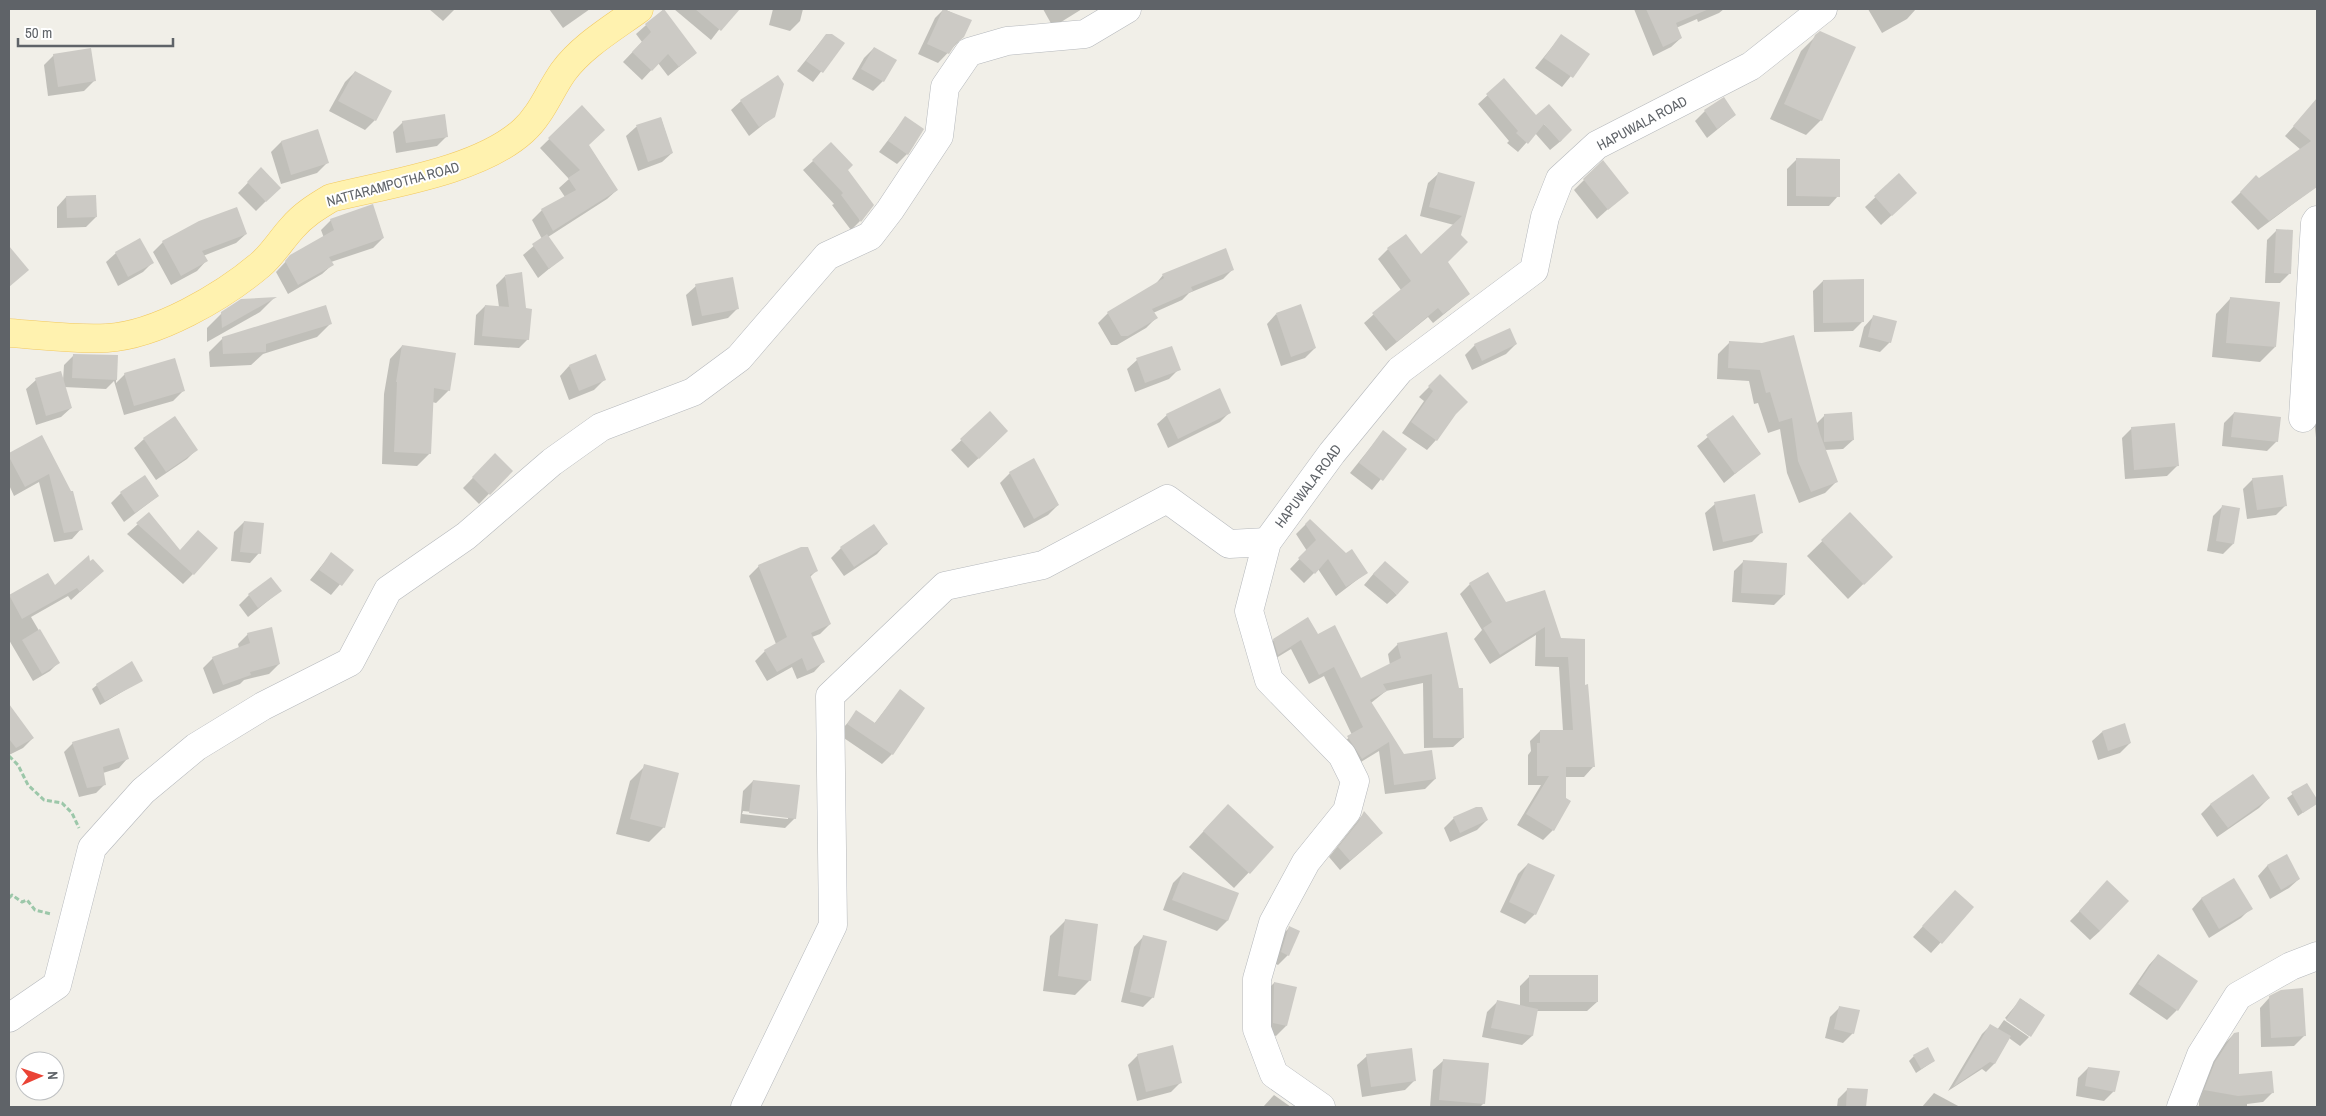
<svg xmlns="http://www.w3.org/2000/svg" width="2326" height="1116" viewBox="0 0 2326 1116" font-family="'Archivo Narrow',sans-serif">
<rect width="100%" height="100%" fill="#f1efe8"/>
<g fill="#0003" fill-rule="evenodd">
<path d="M429 9H455L443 21Z"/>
<path d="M549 9H590L563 28Z"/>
<path d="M674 9H735L711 40Z"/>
<path d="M773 9H803L800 21 790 31 769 25Z"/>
<path d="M944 9 970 21 963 37 938 63 918 54 935 18Z"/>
<path d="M1043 9H1082L1053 27Z"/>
<path d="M1634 9H1724L1719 13 1698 22 1697 19 1676 28 1681 38 1671 47 1653 56Z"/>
<path d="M1868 9H1916L1907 19 1882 33Z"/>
<path d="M663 10 696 53 668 76 658 63 642 80 623 62 642 42 636 34Z"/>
<path d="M826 35 843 43 813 82 797 71Z"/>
<path d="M1561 36 1588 55 1562 87 1535 68Z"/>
<path d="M1816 36 1821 120 1806 135 1770 119 1801 51Z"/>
<path d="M874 48 895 60 883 81 873 91 852 79 864 58Z"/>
<path d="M54 55 94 81 84 91 48 96 44 65Z"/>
<path d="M355 72 390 92 375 120 365 130 329 111 345 82Z"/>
<path d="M1504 80 1536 117 1562 140 1550 150 1535 133 1518 152 1507 143 1509 141 1478 104Z"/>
<path d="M1724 99 1735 115 1707 138 1695 121 1705 111Z"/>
<path d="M741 101 774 116 749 136 731 110Z"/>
<path d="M582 107 588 145 617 190 607 199 548 237 562 258 538 278 523 255 542 239 532 220 542 210 565 197 559 188 569 179 540 148Z"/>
<path d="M2311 107 2317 113V152L2308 163 2317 177V186L2258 230 2231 202 2256 177 2259 179 2301 150 2285 136Z"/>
<path d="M661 118 672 153 662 162 638 171 626 136 636 127Z"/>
<path d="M905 118 922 129 907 154 897 164 879 152Z"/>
<path d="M403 122 447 136 437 146 396 153 393 132Z"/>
<path d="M317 131 327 163 317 173 281 184 271 152 281 142Z"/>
<path d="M1797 159 1838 196 1829 206H1787V169Z"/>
<path d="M813 161 846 170 860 221 851 230 832 205 834 204 803 170Z"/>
<path d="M261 169 279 188 256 211 238 193Z"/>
<path d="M1438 174 1473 183 1460 235 1446 262 1469 294 1433 323 1428 317 1386 351 1364 323 1401 290 1378 259 1388 249 1421 256 1454 225 1420 216 1428 183Z"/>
<path d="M1899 175 1905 203 1881 225 1865 207Z"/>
<path d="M1584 180 1627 192 1597 219 1574 190Z"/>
<path d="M66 197 96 217 86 227 57 228V207Z"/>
<path d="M331 220 383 238 373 248 331 262 332 265 322 274 288 294 276 272 291 256 324 238 321 230Z"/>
<path d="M2277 230 2290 273 2280 283H2265L2267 240Z"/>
<path d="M246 234 236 243 203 256 206 261 197 271 171 285 153 252 163 242Z"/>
<path d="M116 253 152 263 143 272 118 286 106 262Z"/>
<path d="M1233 269 1223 279 1189 293 1182 300 1153 313 1156 318 1146 328 1117 345H1111L1098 323 1108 313 1154 286 1163 275Z"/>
<path d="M505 276 528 339 519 348 474 345 476 315 485 306 499 307 496 285Z"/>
<path d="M1823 281 1863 321 1853 331 1814 332 1813 291Z"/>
<path d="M696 286 738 308 728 318 692 326 686 295Z"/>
<path d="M273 299 260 312 207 342V328L222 313Z"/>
<path d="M2230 299 2275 347 2260 362 2212 357 2216 314Z"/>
<path d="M1276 314 1315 348 1305 358 1281 366 1267 324Z"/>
<path d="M1873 317 1890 342 1880 352 1859 347 1864 327Z"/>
<path d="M330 324 317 337 263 354 251 365 210 367 209 352 223 338Z"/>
<path d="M1730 342 1762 345 1816 424 1825 415 1853 440 1843 449 1825 450 1837 481 1825 493 1799 503 1787 473 1780 429 1768 433 1758 403 1754 404 1749 381 1717 379 1718 354Z"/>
<path d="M1516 344 1506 354 1472 370 1465 355 1475 345Z"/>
<path d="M402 346 449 390 436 403 432 402 430 453 417 466 382 464 384 394 390 359Z"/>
<path d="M74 355 117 357 116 383 125 374 183 391 173 401 124 415 114 381 106 389 64 387 71 408 61 417 36 425 26 389 36 380 63 381 64 365Z"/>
<path d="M1137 360 1179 369 1169 379 1135 392 1127 369Z"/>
<path d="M569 366 604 380 594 390 569 400 560 376Z"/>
<path d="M1440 376 1455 413 1436 440 1427 450 1402 433 1424 401 1419 397Z"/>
<path d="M2317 399V446L2312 403Z"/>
<path d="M1230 412 1220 422 1168 448 1157 424 1167 415Z"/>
<path d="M990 413 997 441 968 468 951 450Z"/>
<path d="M2234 413 2277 441 2267 451 2222 446 2224 423Z"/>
<path d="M1732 417 1760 453 1724 483 1697 446Z"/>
<path d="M2132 428 2177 466 2167 476 2125 479 2122 438Z"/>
<path d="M1383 432 1405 449 1372 490 1350 473Z"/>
<path d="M42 437 81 529 72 539 54 542 39 482 14 496 9 485V455Z"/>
<path d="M144 439 196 450 187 459 156 480 134 448Z"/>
<path d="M495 455 511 471 479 504 463 488Z"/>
<path d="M1010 473 1058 505 1048 515 1024 528 1000 483Z"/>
<path d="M2253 479 2286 505 2276 515 2247 519 2243 489Z"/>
<path d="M121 493 158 496 124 522 111 503Z"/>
<path d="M1715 504 1762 532 1752 542 1713 551 1705 513Z"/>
<path d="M2223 506 2233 544 2223 554 2207 551 2213 516Z"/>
<path d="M149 514 179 551 193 574 183 584 127 534Z"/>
<path d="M1850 514 1891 557 1848 599 1807 556Z"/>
<path d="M244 522 259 553 250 563 231 561 234 532Z"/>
<path d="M1306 524 1366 573 1336 596 1318 569 1304 583 1290 569 1307 551 1296 534Z"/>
<path d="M886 544 877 554 844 576 831 558 841 548Z"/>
<path d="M331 554 352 570 331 595 310 580Z"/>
<path d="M1744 561 1784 595 1774 605 1732 602 1734 571Z"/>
<path d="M759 566 816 571 810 577 830 624 820 634 812 637 823 662 814 672 797 679 792 667 767 681 755 661 765 651 776 644 749 576Z"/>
<path d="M1375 572 1397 595 1387 604 1364 585Z"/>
<path d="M48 575 54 587 93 580 71 600 68 596 31 617 58 663 50 671 33 681 9 640V596Z"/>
<path d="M1470 584 1506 604 1544 591 1560 639 1583 686 1590 744H1593V767L1584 777H1565L1553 830 1543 840 1517 825 1541 785H1528V755L1531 751 1530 741 1540 731H1563L1559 667 1535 666 1536 635 1490 664 1474 639 1482 630 1460 594Z"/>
<path d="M280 591 248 617 239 605 249 595Z"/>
<path d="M248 634 279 664 269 674 244 680 240 684 213 694 203 668 213 658 239 648 238 644Z"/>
<path d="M1446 634 1463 738 1453 747 1424 748 1423 683 1386 691 1371 703 1403 756 1435 779 1425 789 1385 794 1379 751 1351 768 1338 747 1352 735 1324 676 1309 684 1291 649 1268 663 1264 650 1274 640 1318 635 1361 680 1390 665 1388 654 1398 644Z"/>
<path d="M142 680 100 705 92 689 97 685Z"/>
<path d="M900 691 892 754 882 764 838 734 857 712 874 724Z"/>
<path d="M17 717 33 738 23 748 9 755V724Z"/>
<path d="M2102 732 2130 743 2120 753 2098 760 2092 741Z"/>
<path d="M73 743 127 759 119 768 103 773 105 784 96 793 79 797 64 752Z"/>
<path d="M645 766 664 827 649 842 616 834 630 781Z"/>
<path d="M753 781 795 818 785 828 740 823 743 791ZM743 811 788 816V819L742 814Z"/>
<path d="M2307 784 2317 803 2298 816 2287 798Z"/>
<path d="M2269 798 2259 808 2217 837 2201 814 2211 804Z"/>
<path d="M1364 813 1371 843 1340 870 1329 857Z"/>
<path d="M1454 818 1487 820 1477 830 1450 842 1444 828Z"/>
<path d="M1213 821 1273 847 1234 888 1189 847Z"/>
<path d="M2286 856 2299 879 2289 888 2270 899 2258 876 2267 866Z"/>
<path d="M1528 864 1535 914 1525 924 1500 912 1518 874Z"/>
<path d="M1183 873 1237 894 1227 921 1217 931 1163 910 1173 883Z"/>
<path d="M2234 880 2251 908 2241 918 2209 938 2192 909 2201 899Z"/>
<path d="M2098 892 2100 931 2090 940 2070 921Z"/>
<path d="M1946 901 1973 907 1931 953 1913 937Z"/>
<path d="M1065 921 1090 980 1075 995 1043 991 1050 936Z"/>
<path d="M1290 927 1288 955 1278 965 1272 962 1280 937Z"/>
<path d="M1143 937 1153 997 1143 1007 1121 1002 1134 947Z"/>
<path d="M2158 955 2196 981 2177 1010 2167 1020 2129 994 2149 965Z"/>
<path d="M1530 976 1597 1002 1587 1011H1536L1532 1036 1522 1045 1482 1037 1487 1012 1497 1002 1520 1007V986Z"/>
<path d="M1274 983 1286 1026 1276 1036 1263 1032 1264 993Z"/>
<path d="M2270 997 2304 1036 2294 1046 2261 1047 2260 1008Z"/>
<path d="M2021 999 2044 1015 2029 1036 2005 1018Z"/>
<path d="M1840 1007 1853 1033 1843 1043 1825 1038 1830 1017Z"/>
<path d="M2004 1020 2029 1037 2020 1046 2009 1038 1994 1064 1986 1072 1982 1069 1948 1091 1982 1034 1990 1026 1997 1030Z"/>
<path d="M2234 1034 2238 1075 2273 1092 2263 1102 2247 1104V1107H2199V1100L2196 1099 2206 1073 2224 1044Z"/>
<path d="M1138 1055 1181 1082 1171 1092 1137 1101 1128 1065Z"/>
<path d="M1367 1056 1415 1080 1405 1090 1362 1097 1357 1065Z"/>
<path d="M1914 1056 1934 1061 1916 1073 1909 1061Z"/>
<path d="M1443 1061 1484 1103 1480 1107H1430L1433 1070Z"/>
<path d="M2088 1068 2114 1091 2104 1101 2076 1096 2078 1078Z"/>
<path d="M1848 1089 1866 1090 1865 1107H1837L1838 1099Z"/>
<path d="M1934 1093 1960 1107H1922Z"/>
<path d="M1274 1095 1291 1107H1263Z"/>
</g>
<g fill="#cccac5">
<path d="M664 9 697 53 679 67 668 54 652 71 632 52 651 32 645 24Z"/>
<path d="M695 9H740L721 31Z"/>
<path d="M943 9 972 20 964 37 956 43 949 54 927 44Z"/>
<path d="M1646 9H1709L1676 23 1682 38 1663 47Z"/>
<path d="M1820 31 1856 47 1822 121 1784 104 1815 35Z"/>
<path d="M826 34H832L845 43 823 73 806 61Z"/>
<path d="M1561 34 1590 54 1573 78 1544 58Z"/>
<path d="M874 47 897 60 884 82 861 69Z"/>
<path d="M91 48 96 81 58 87 53 54Z"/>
<path d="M355 71 392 91 376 121 338 101Z"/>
<path d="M778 75 784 84 775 117 759 127 740 100Z"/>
<path d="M1504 78 1536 115 1549 104 1572 130 1560 142 1544 124 1528 144 1516 133 1518 131 1486 94Z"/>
<path d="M1724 97 1736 115 1717 129 1704 110Z"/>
<path d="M2317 98V187L2269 221 2240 192 2256 175 2259 178 2311 141 2293 126Z"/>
<path d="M582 105 605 130 589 145 618 190 553 231 541 209 576 190 568 178 580 170 548 138Z"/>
<path d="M445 114 448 137 406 143 402 121Z"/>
<path d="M905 116 924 129 908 155 888 141Z"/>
<path d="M661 117 673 153 648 162 636 125Z"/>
<path d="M318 129 329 163 291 175 281 141Z"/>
<path d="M831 142 853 165 848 170 874 205 861 222 841 195 843 193 812 160Z"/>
<path d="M1796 158 1840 159V197L1796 196Z"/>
<path d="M1603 160 1629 193 1608 210 1583 179Z"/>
<path d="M261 167 281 188 266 202 247 182Z"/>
<path d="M1438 172 1475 182 1461 235 1468 242 1448 262 1470 294 1443 314 1438 308 1397 342 1372 313 1411 281 1387 248 1406 234 1421 254 1462 216 1429 207Z"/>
<path d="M1899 173 1917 193 1892 216 1874 196Z"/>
<path d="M96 195 97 217 67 218 66 196Z"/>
<path d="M373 204 384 238 329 257 334 265 298 285 285 261 290 255 334 230 330 219Z"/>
<path d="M237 207 247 234 202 251 208 261 181 276 162 241 199 221Z"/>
<path d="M2276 229 2293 230 2291 274 2274 273Z"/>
<path d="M547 234 564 258 549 269 532 244Z"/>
<path d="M140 238 154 263 128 277 115 252Z"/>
<path d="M9 246 29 270 9 287Z"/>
<path d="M1226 248 1234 270 1191 287 1193 291 1152 309 1158 318 1128 336H1121L1107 312 1164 278 1162 274Z"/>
<path d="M522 272 526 308 532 309 529 340 482 336 485 305 509 307 505 275Z"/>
<path d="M733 277 739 309 702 316 695 284Z"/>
<path d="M1864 279V322L1823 323V280Z"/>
<path d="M277 297 222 328 221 312 241 299Z"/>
<path d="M2230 297 2280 302 2276 347 2226 343Z"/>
<path d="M1301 304 1316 348 1291 357 1276 313Z"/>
<path d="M326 305 332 324 266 344V352L223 354 222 337Z"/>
<path d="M1873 315 1897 321 1891 343 1868 337Z"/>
<path d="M1510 328 1517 344 1482 361 1474 344Z"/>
<path d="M1794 335 1820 434 1838 482 1811 492 1798 461 1792 418 1779 422 1770 392 1766 393 1760 370 1728 368 1729 341 1762 343Z"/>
<path d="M402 345 456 353 450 391 434 388 431 454 394 452 397 382H396Z"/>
<path d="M1172 346 1181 370 1145 383 1136 358Z"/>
<path d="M73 354 118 355 117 380 72 378Z"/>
<path d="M596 354 606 380 579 391 569 365Z"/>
<path d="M175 358 185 391 134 406 124 373Z"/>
<path d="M61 371 72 408 46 416 35 378Z"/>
<path d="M1440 374 1468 402 1456 414 1437 441 1411 422 1433 391 1428 386Z"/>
<path d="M1220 388 1231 413 1178 439 1166 414Z"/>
<path d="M990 411 1008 431 979 459 960 439Z"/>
<path d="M1852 412 1854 440 1824 442V414Z"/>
<path d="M2234 412 2281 417 2278 442 2231 437Z"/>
<path d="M1733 415 1761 454 1735 474 1706 435Z"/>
<path d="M175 416 198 450 166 472 143 438Z"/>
<path d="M2175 423 2179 466 2134 470 2131 427Z"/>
<path d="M1383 430 1407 449 1383 481 1359 463Z"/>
<path d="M42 435 71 491H73L83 530 64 533 49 474 25 487 9 457V453Z"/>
<path d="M495 453 513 471 490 495 472 477Z"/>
<path d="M1034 458 1059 505 1034 519 1009 472Z"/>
<path d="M145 475 159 496 135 513 120 492Z"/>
<path d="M2283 475 2287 506 2257 510 2252 478Z"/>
<path d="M1755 494 1763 533 1723 542 1714 502Z"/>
<path d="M2222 505 2240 508 2234 544 2216 541Z"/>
<path d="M149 512 180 550 198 530 218 548 194 575 136 523Z"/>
<path d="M1850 512 1893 557 1864 585 1821 540Z"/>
<path d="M1310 519 1346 553 1352 549 1368 573 1346 587 1328 559 1315 574 1298 558 1316 540 1305 524Z"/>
<path d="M244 521 264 523 261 554 240 552Z"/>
<path d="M874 524 888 544 854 567 840 547Z"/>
<path d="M801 547H808L818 571 810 575 831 624 811 633 825 662 807 671 802 658 777 672 764 650 787 637 758 565Z"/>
<path d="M331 552 354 570 342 586 319 570Z"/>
<path d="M89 555 90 561 93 559 104 571 80 592 77 588 22 619 9 595 48 573 55 585Z"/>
<path d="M1743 560 1787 563 1785 595 1741 593Z"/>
<path d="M1385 561 1409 582 1397 595 1373 574Z"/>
<path d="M1488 572 1506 602 1545 590 1561 638 1585 639V685L1588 684 1595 767H1566V798L1571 801 1554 831 1526 814 1549 776H1537V743H1540V730H1573L1568 657H1545V627L1500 655 1483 628 1492 622 1469 583Z"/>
<path d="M271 577 282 591 258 608 248 594Z"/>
<path d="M1308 617 1318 634 1335 625 1361 678 1401 658 1397 643 1447 632 1459 688H1463L1464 738H1433L1432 674 1383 684 1387 691 1370 700 1404 754 1432 750 1436 779 1394 785 1389 742 1362 759 1347 736 1363 727 1334 667 1319 675 1301 640 1278 655 1273 639Z"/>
<path d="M272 627 280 664 250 672 251 675 223 685 212 657 250 643 247 633Z"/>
<path d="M40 629 60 663 42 674 22 640Z"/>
<path d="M132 661 143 681 105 701 96 684Z"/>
<path d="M900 689 925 708 893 755 847 724 856 710 875 723Z"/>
<path d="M9 704 34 738 16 748 9 739Z"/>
<path d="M2125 723 2131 743 2108 751 2102 731Z"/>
<path d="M119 728 129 759 103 767 106 785 87 788 72 742Z"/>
<path d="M644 764 679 773 665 828 630 819Z"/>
<path d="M2253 774 2270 798 2228 828 2210 804Z"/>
<path d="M753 780 800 785 796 819 749 813Z"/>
<path d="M2307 783 2317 799V804L2303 813 2291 792Z"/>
<path d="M1228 804 1274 847 1250 874 1203 831Z"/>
<path d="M1476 807H1482L1488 820 1460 833 1453 817Z"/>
<path d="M1364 811 1383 833 1350 861 1338 847 1359 821Z"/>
<path d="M2287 854 2300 879 2281 890 2267 865Z"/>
<path d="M1528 863 1555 875 1536 915 1509 902Z"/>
<path d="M1183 872 1239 893 1228 921 1172 900Z"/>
<path d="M2234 878 2253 909 2219 929 2201 898Z"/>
<path d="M2107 880 2129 901 2100 931 2079 911Z"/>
<path d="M1955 890 1974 907 1942 944 1922 926Z"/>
<path d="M1065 919 1098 924 1091 981 1058 976Z"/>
<path d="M1289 926 1300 931 1289 956 1281 952Z"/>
<path d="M1143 935 1167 941 1154 998 1130 992Z"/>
<path d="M2158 954 2198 981 2178 1011 2138 984Z"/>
<rect x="1529" y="975" width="69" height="27"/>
<path d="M1274 982 1297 987 1287 1026 1273 1023Z"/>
<path d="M2303 988 2306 1036 2271 1038 2269 996 2281 990Z"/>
<path d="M2020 998 2045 1015 2031 1037 2006 1020Z"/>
<path d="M1497 1000 1538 1009 1533 1036 1491 1028Z"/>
<path d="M1839 1006 1860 1010 1854 1034 1834 1029Z"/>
<path d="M1990 1024 2011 1036 1995 1064 1990 1062 1953 1087Z"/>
<path d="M2239 1032V1074L2272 1071 2274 1093 2238 1096 2204 1090 2215 1062 2234 1033Z"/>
<path d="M1173 1045 1182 1083 1146 1092 1137 1054Z"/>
<path d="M1928 1047 1935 1061 1921 1069 1913 1055Z"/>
<path d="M1412 1048 1416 1081 1371 1087 1366 1054Z"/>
<path d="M1443 1059 1489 1063 1485 1104 1439 1100Z"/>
<path d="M2088 1067 2120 1071 2115 1092 2085 1086Z"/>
<path d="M1847 1088 1868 1089 1866 1107H1846Z"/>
</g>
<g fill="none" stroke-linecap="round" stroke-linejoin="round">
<g stroke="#b5b8bc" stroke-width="29">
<g id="minor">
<path d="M2303 418 2315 223 2317 220"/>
<path d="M9 1018 57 985 92 848 143 791 196 747 263 706 350 662 388 590 466 536 552 462 601 427 693 392 739 358 827 256 870 236 890 210 939 136 945 87 969 52 1007 41 1085 34 1127 9"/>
<path d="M745 1107 833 925 830 696 945 586 1043 565 1167 499 1229 544 1267 542"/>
<path d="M1321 1107 1274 1074 1257 1029V979L1273 923 1306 862 1347 811 1355 781 1342 755 1269 680 1249 611 1267 542 1332 453 1400 370 1534 270 1545 217 1560 179 1597 145 1751 66 1823 9"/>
<path d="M2181 1107 2201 1055 2238 996 2291 966 2317 956"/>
</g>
</g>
<g stroke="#f2c960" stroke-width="29">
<path id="major" d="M9 333C41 335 75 340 107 338 157 335 222 297 260 265 272 255 281 240 292 228 303 215 316 207 331 198 388 184 479 171 523 131 541 115 549 92 563 72 582 46 613 28 639 9"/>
</g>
<g stroke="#9cc7a9" stroke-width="3" stroke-dasharray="5 2.5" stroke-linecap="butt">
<path d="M9 756 18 765 28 785 44 800 62 803 72 813 79 828"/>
<path d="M9 898 12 895 22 902 27 900 35 910 51 914"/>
</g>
<use href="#minor" stroke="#fff" stroke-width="28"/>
<use href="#major" stroke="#fff2af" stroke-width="28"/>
</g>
<g text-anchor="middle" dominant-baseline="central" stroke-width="4" stroke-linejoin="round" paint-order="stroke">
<g font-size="14" fill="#5f6368" stroke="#fff">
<text transform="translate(1642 123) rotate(-28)">HAPUWALA ROAD</text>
<text transform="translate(393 184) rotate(-15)">NATTARAMPOTHA ROAD</text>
<text transform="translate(1308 486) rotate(-53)">HAPUWALA ROAD</text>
</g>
</g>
<rect width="2326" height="1116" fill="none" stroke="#5f6368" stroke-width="20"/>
<g transform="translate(40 1076) rotate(88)"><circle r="24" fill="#ffffff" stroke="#bfc1c3"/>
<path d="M0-4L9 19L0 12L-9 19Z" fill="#ea4335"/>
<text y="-8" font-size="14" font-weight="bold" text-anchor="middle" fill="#5f6368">N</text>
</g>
<path d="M18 38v8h155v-8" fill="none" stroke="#5f6368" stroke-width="2.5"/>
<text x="25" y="38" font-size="15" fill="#5f6368" stroke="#ffffff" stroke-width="4" paint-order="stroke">50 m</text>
</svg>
